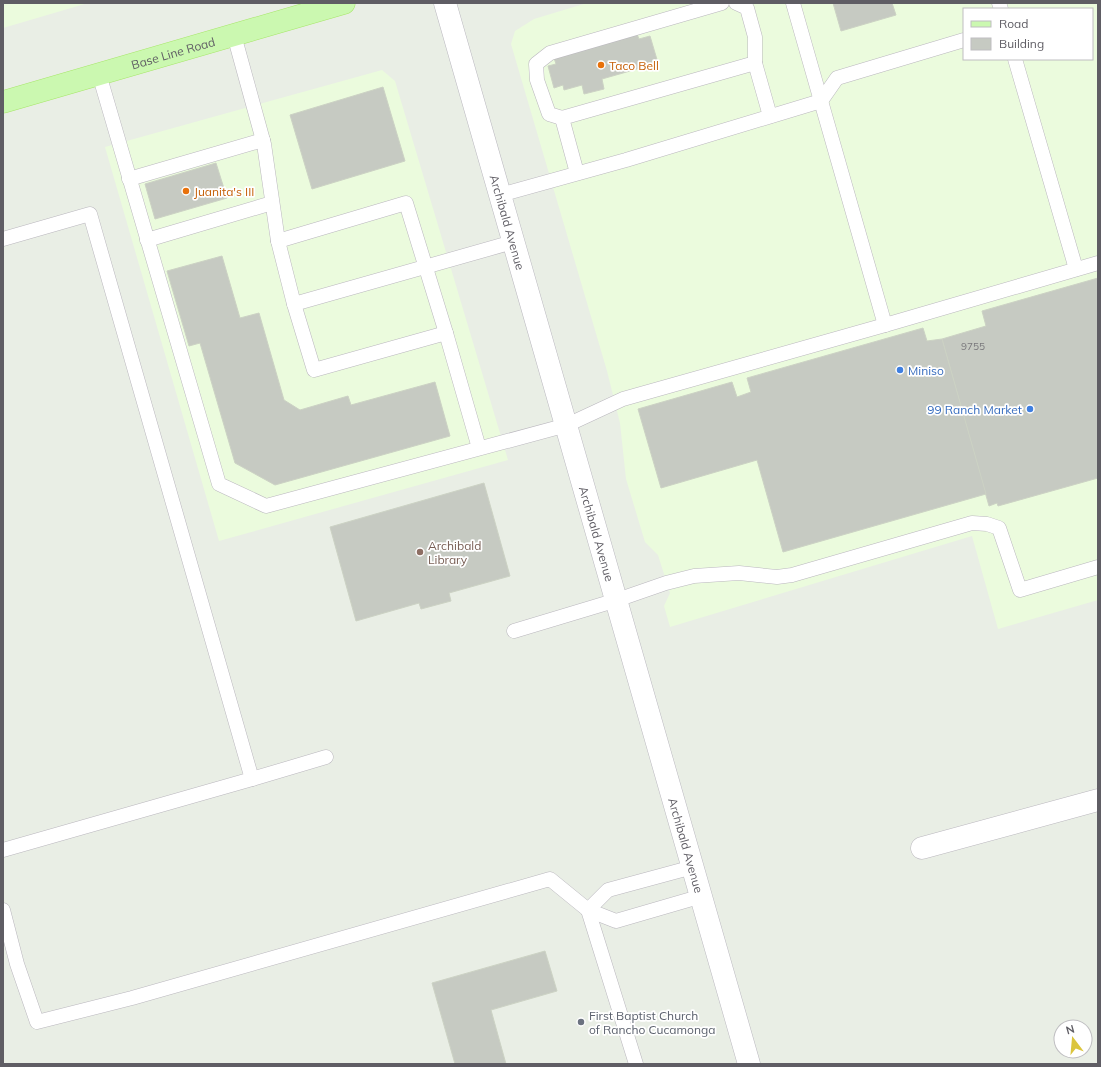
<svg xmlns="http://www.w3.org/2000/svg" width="1101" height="1067" viewBox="0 0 1101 1067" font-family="Mulish,sans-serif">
<rect width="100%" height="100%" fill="#e9eee5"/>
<g fill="#ebfbdd" fill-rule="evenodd">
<path d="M3 3H88L3 28Z"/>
<path d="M587 3H1098V600L998 629 972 536 670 627 664 606 670 593 658 555 645 542 626 479 620 423 607 371 511 44 515 31 534 19ZM964 9H1092V59H964Z"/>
<path d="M382 70 395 81 508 460 219 541 105 147Z"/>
</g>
<g fill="#c6cac2" stroke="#ccd2c4">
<path d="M833 3H892L896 15 841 31Z"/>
<path d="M637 34 639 39 650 36 658 63 602 79 604 89 584 94 582 85 564 90 563 85 554 88 548 66 556 64 554 58Z"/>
<path d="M383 87 405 161 312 189 290 115Z"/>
<path d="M216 163 227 198 155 219 145 184Z"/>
<path d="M222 256 240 318 259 313 284 400 300 410 348 396 351 405 435 382 450 436 275 485 235 463 200 343 189 346 167 271Z"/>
<path d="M1098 278V478L998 506 997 503 989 506 942 339 986 326 982 311Z"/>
<path d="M923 328 927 341 942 339 986 494 783 552 757 460 661 488 638 409 732 382 737 397 751 392 747 378Z"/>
<path d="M484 483 510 576 449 593 451 601 421 609 419 603 356 621 330 527Z"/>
<path d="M545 951 557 991 491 1010 506 1064H455L432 983Z"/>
</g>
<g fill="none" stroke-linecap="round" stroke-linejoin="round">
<g stroke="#bab7be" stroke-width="15">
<g id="lane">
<path d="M736 3 747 8 755 37V63"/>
<path d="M793 3 885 325"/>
<path d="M999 3 1001 9"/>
<path d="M234 35 264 144 278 241 294 304 513 242"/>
<path d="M1015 59 1076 269"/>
<path d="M99 74 219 484 266 506 567 425 623 399 885 325 1098 263"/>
<path d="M562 118 549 114 537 80 536 64 550 53 722 3"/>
<path d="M577 173 562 118 755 63 770 116"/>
<path d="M129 179 263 140"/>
<path d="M500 195 626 160 821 101 837 78 964 40"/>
<path d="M3 239 90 214 252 779 3 850"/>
<path d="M147 240 272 203"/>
<path d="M278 241 406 203 446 333"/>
<path d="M294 304 314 370 446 333 479 448"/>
<path d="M514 631 617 600 666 583 694 576 739 573 777 577 792 575 972 523 987 524 999 528 1020 590 1098 567"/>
<path d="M252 779 326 757"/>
<path d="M3 910 17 964 37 1022 132 998 550 879 588 910 616 921 702 896"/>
<path d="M588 910 636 1064"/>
<path d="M588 910 608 890 693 867"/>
</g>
</g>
<g stroke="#bab7be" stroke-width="23">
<path id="street" d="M922 848 1098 800"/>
</g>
<g stroke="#bbb9c0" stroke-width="23">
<g id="secondary">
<path id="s1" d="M445 3 749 1064"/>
</g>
</g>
<g stroke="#a6e667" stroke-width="23">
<g id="primary">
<path id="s2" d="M3 102 344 3"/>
</g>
</g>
<use href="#lane" stroke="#fff" stroke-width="14"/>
<use href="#street" stroke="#fff" stroke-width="22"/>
<use href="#secondary" stroke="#fff" stroke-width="22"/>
<use href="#primary" stroke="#cbf8b0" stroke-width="22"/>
</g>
<g fill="#e8710a" stroke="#fff" stroke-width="1.5">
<circle cx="601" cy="65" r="4"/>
<circle cx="186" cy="191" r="4"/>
</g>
<g fill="#3f7fe0" stroke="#fff" stroke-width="1.5">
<circle cx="900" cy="370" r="4"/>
<circle cx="1030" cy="409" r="4"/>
</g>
<circle fill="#8d6e63" stroke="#fff" stroke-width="1.5" cx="420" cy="552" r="4"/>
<circle fill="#6b7280" stroke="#fff" stroke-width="1.5" cx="581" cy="1022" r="4"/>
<g text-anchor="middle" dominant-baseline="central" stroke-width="3.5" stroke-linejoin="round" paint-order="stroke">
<g font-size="10" fill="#79787c">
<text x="973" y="346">9755</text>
</g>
<g font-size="12" fill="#5f5d64" stroke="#fff">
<text stroke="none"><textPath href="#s2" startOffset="177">Base Line Road</textPath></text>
<text stroke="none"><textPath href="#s1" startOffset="228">Archibald Avenue</textPath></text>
<text stroke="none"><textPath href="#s1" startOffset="552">Archibald Avenue</textPath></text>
<text stroke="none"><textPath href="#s1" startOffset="876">Archibald Avenue</textPath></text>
</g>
<g font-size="12" fill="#c56008" stroke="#fff" text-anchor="start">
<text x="609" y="65">Taco Bell</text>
<text x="194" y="191">Juanita's III</text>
</g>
<g font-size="12" fill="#366cbe" stroke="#fff" text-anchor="start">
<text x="908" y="370">Miniso</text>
<text x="1022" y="409" text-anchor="end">99 Ranch Market</text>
</g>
<g font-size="12" fill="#785e54" stroke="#fff" text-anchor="start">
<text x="428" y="545">Archibald<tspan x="428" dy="14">Library</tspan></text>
</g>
<g font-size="12" fill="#5b616d" stroke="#fff" text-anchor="start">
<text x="589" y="1015">First Baptist Church<tspan x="589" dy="14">of Rancho Cucamonga</tspan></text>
</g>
</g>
<rect width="1101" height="1067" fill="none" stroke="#5f5d64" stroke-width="8"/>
<rect x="963" y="8" width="130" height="52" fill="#ffffff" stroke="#bfbec1"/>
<rect x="971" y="21" width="20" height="6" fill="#cbf8b0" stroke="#bfbec1"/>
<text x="999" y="28" font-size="12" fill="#5f5d64">Road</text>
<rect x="971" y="38" width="20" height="12" fill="#c6cac2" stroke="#bfbec1"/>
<text x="999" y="48" font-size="12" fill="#5f5d64">Building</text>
<g transform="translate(1073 1039) rotate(344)"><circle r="19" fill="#ffffff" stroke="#bfbec1"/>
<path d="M0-3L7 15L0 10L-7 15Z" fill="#dbc53e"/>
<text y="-6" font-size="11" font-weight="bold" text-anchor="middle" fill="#5f5d64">N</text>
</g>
</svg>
